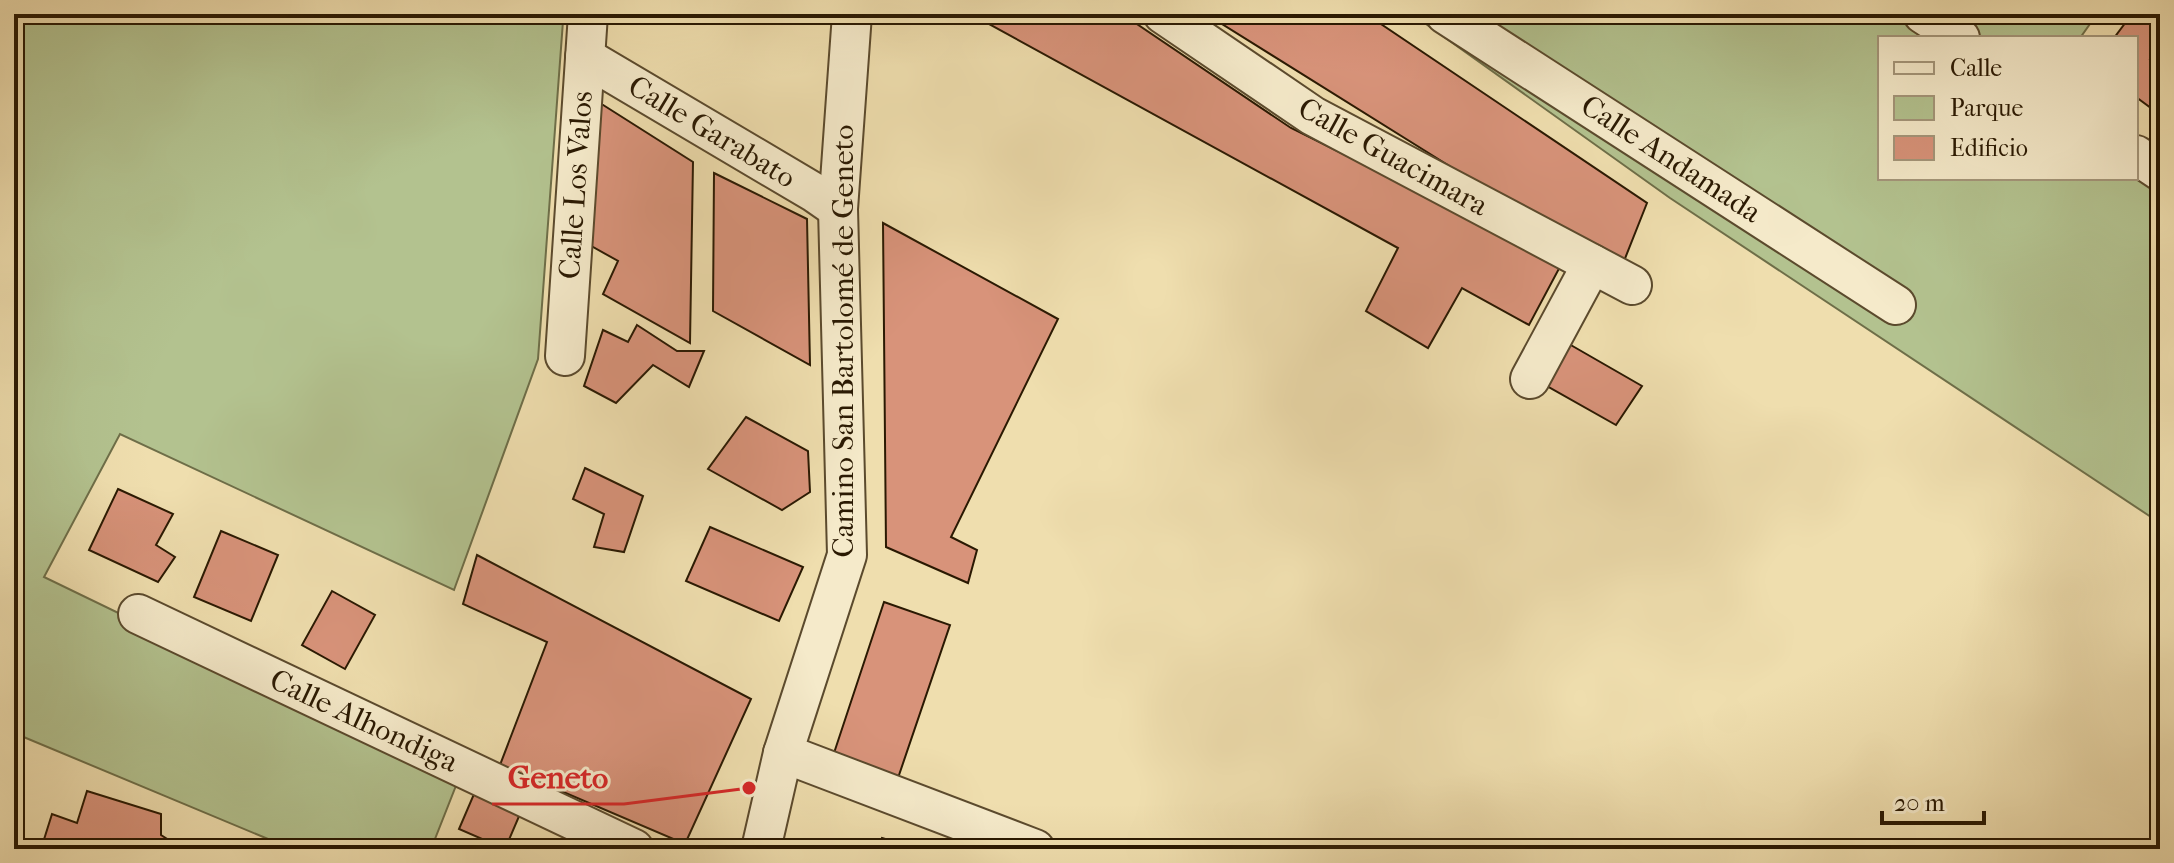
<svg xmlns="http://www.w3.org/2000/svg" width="2174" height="863" viewBox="0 0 2174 863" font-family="'IM FELL French Canon',serif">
<rect width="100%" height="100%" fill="#efdeae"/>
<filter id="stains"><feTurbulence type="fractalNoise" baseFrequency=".0025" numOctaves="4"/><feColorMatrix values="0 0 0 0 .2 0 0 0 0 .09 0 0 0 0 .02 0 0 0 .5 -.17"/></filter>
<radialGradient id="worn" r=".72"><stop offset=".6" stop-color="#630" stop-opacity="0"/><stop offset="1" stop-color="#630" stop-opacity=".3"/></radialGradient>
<g fill="#b3c28f" stroke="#6e6e48" stroke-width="2">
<path d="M14 14H550L563 21 538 359 454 590 120 434 44 577 459 778 431 849H292L14 733Z"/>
<path d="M1412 14H2097L2080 38H1880V178H2136V146L2160 162V523L1670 198Z"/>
</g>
<g fill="#d8937a" stroke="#2a1902" stroke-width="2">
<path d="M994 14H1122L1291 128 1562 263 1529 325 1462 288 1428 348 1366 311 1398 248 987 23Z"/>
<path d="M1206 14H1366L1647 203 1624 261 1467 177Z"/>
<path d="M2132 14H2160V45L2150 59 2160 67V103L2155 111 2136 97V38H2114Z"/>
<path d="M600 103 693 162 690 343 603 294 618 261 586 243Z"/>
<path d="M714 173 807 219 810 365 713 311Z"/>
<path d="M883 223 1058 319 951 537 977 550 968 583 886 547Z"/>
<path d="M637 325 677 351H704L689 387 653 365 616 403 584 386 603 330 628 342Z"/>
<path d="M1569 344 1642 386 1616 425 1547 386Z"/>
<path d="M746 417 808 451 810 492 782 510 708 469Z"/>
<path d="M585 468 643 496 624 552 594 547 604 514 573 499Z"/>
<path d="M118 489 173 514 156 545 175 557 158 582 89 550Z"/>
<path d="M710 527 803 567 779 621 686 581Z"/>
<path d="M221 531 278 555 251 621 194 597Z"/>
<path d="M477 555 751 699 685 844 500 765 547 642 463 604Z"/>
<path d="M332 591 375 615 345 669 302 645Z"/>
<path d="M884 602 950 625 898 778 833 756Z"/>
<path d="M87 791 161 814V835L183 849H41L52 814 77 823Z"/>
<path d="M474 794 520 814 505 849 459 829Z"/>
<path d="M882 838 918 849H879Z"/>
</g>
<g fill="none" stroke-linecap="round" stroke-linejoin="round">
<g stroke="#5b4a2d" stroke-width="42">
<g id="minor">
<path d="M1163 14 1313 116 1632 285"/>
<path d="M1445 14 1896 305"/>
<path d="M1923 14 1960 38"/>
<path d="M585 57 815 193 838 209"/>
<path d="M2136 155 2160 171"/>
<path d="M565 356 588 14"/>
<path d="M1530 379 1592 264"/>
<path d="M138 614 634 849"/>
<path d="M783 753 1035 849"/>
<path d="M761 849 783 753 847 555 838 209 852 14"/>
</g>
</g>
<use href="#minor" stroke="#f5eaca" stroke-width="38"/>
</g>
<g text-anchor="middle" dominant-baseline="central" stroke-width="6" stroke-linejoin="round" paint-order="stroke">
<g font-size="30" fill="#2a1902" stroke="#f5eaca">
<text transform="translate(712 132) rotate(31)">Calle Garabato</text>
<text transform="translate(1393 157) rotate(29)">Calle Guacimara</text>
<text transform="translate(1671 159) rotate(33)">Calle Andamada</text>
<text transform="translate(576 185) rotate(-86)">Calle Los Valos</text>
<text transform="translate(843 341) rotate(-90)">Camino San Bartolomé de Geneto</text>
<text transform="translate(364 721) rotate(25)">Calle Alhondiga</text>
</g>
</g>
<path fill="none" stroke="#d62828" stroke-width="3" d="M749 788L624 804H492"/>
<circle fill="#d62828" stroke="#f5eaca" stroke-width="3" cx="749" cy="788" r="8"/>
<g font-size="32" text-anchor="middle" font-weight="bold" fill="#d62828" stroke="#f5eaca" stroke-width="6" stroke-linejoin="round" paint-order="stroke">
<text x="558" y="788">Geneto</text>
</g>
<rect width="2174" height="863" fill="none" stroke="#efdeae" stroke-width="48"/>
<rect x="16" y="16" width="2142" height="831" fill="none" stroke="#2a1902" stroke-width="4"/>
<rect x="24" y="24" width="2126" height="815" fill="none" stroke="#2a1902" stroke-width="2"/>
<rect x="1878" y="36" width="260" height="144" fill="#f5eaca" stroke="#a4967a" stroke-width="2"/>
<rect x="1894" y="62" width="40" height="12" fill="#f5eaca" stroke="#a4967a" stroke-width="2"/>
<text x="1950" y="76" font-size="24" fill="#2a1902">Calle</text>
<rect x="1894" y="96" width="40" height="24" fill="#b3c28f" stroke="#a4967a" stroke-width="2"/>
<text x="1950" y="116" font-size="24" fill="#2a1902">Parque</text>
<rect x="1894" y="136" width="40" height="24" fill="#d8937a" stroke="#a4967a" stroke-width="2"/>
<text x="1950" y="156" font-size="24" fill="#2a1902">Edificio</text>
<path d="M1882 811v12h102v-12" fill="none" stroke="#2a1902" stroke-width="4"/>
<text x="1894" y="811" font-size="24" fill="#2a1902" stroke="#f5eaca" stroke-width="6" paint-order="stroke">20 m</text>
<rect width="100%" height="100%" filter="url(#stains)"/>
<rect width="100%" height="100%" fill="url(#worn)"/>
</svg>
